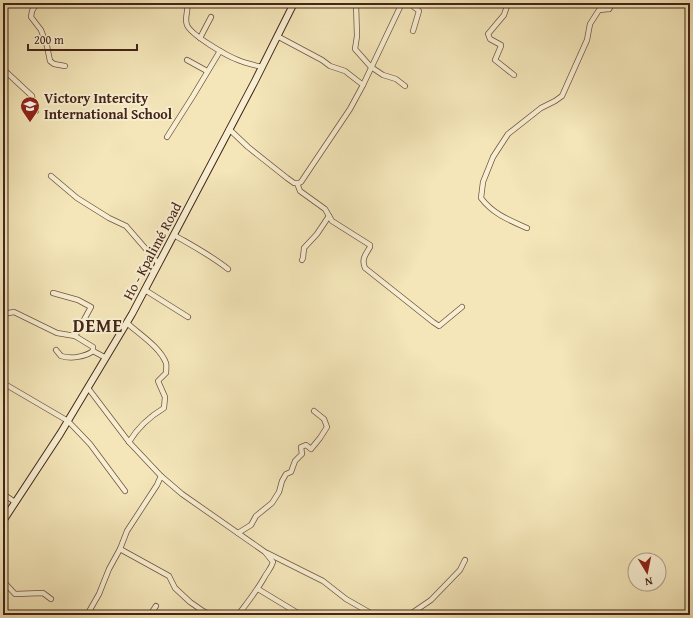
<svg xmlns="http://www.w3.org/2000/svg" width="693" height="618" viewBox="0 0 693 618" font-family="'Gentium Book Plus',serif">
<rect width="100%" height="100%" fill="#f4e6b9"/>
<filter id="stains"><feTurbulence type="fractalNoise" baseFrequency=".005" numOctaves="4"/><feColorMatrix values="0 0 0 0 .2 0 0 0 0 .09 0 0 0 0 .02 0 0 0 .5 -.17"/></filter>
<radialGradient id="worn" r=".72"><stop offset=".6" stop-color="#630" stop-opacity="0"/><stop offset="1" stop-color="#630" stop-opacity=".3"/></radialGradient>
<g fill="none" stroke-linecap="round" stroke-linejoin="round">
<g stroke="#705541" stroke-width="6">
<g id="minor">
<path d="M37 3 32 11 31 17 41 30 47 46 50 61 54 64 65 66"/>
<path d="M187 3C189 10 184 18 187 25 191 35 227 56 238 60 245 63 254 65 262 67"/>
<path d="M356 3 357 36 355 49 371 67 383 75 396 79 405 86"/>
<path d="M409 3 419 11 413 31"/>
<path d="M508 3 504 15 488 34 490 39 501 45V46L495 60 514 75"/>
<path d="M601 3 609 9 613 3"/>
<path d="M277 36 322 60 330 66 345 71 363 85"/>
<path d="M200 38 211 17"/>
<path d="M187 60 207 71"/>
<path d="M3 69 32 96 34 107 36 111"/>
<path d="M229 129 248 147 287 178 294 183H299L301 182 350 109 363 85 402 3"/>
<path d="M167 137 193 96 220 51"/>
<path d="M51 176 77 198 109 218 126 226 159 264"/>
<path d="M297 183 300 191 325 209 332 221 370 245V247C366 254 361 259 365 268L433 322 439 326 462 307"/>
<path d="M527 228C509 220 493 214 481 198L483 182 493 157 508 134 541 108 555 101 562 96 587 40 590 24 599 10 609 9"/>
<path d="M174 235C193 246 212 256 228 269"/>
<path d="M302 260 303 258 304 248 317 234 329 216"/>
<path d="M145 290 188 317"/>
<path d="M53 293 78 300 91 307 75 336"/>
<path d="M3 314 14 312 57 333 75 336 93 347V351L106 358"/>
<path d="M127 323C139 334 160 347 166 363 167 366 166 370 166 373L158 381 165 397 164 408C149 417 138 427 129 442"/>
<path d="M56 350 61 356C71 359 85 357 93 351"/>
<path d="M3 383 68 421 90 444 125 491"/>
<path d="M88 388 129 442 161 476 182 494 265 552 273 562C271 569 267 572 264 578 256 592 247 603 238 615"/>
<path d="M3 494 15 502"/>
<path d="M238 533 251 525 256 516 272 503 279 492 282 481 286 474 291 472 295 461 302 454 301 447 306 445 311 449 320 438 327 427 324 419 314 411"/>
<path d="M120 549 169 576 175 588 190 602 203 611 211 615"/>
<path d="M267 553 323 581 346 599 374 615"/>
<path d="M3 581 15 594 43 593 51 599"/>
<path d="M258 589 301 615"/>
<path d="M87 615 99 594 109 569 120 549 127 531 157 485 161 476"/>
<path d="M150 615 156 606"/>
<path d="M409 615 431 600 460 570 465 560"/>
</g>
</g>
<g stroke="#442519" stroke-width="8">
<path id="secondary" d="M3 521 60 434 132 314 255 81 294 3"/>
</g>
<use href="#minor" stroke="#f8efd2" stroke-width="4.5"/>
<use href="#secondary" stroke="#f8efd2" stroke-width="6"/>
</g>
<defs>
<g id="school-pin" transform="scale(1)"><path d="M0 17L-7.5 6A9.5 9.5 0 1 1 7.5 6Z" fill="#8f2418" stroke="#f8efd2"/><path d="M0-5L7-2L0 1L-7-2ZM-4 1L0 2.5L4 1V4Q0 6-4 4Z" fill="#fff"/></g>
</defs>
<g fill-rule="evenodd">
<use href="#school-pin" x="30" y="106"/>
</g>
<g text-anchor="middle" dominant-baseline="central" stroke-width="4" stroke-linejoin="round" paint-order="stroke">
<g font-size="14" font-weight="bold" fill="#442519" stroke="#f8efd2" text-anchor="start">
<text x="44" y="98">Victory Intercity<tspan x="44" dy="16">International School</tspan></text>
</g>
<g font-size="14" fill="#442519" stroke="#f8efd2">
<text transform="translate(152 251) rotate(-62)">Ho - Kpalimé Road</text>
</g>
<g font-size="18" font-weight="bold" letter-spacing="1" fill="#442519" stroke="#f8efd2">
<text x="98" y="325">DEME</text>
</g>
</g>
<rect width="693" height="618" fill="none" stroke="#f4e6b9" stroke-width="16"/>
<rect x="4" y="4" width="685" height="610" fill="none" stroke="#442519" stroke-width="2"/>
<rect x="8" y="8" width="677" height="602" fill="none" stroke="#442519"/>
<g transform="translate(647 572) rotate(170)"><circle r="19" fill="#f8efd2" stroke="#b09e88"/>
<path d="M0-3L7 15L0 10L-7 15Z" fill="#8f2418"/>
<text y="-6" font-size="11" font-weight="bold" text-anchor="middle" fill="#442519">N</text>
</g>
<path d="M28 44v6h109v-6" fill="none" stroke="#442519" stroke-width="2"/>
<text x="34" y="44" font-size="12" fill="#442519" stroke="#f8efd2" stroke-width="3" paint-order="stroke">200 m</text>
<rect width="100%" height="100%" filter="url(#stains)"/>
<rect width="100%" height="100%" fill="url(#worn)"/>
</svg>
